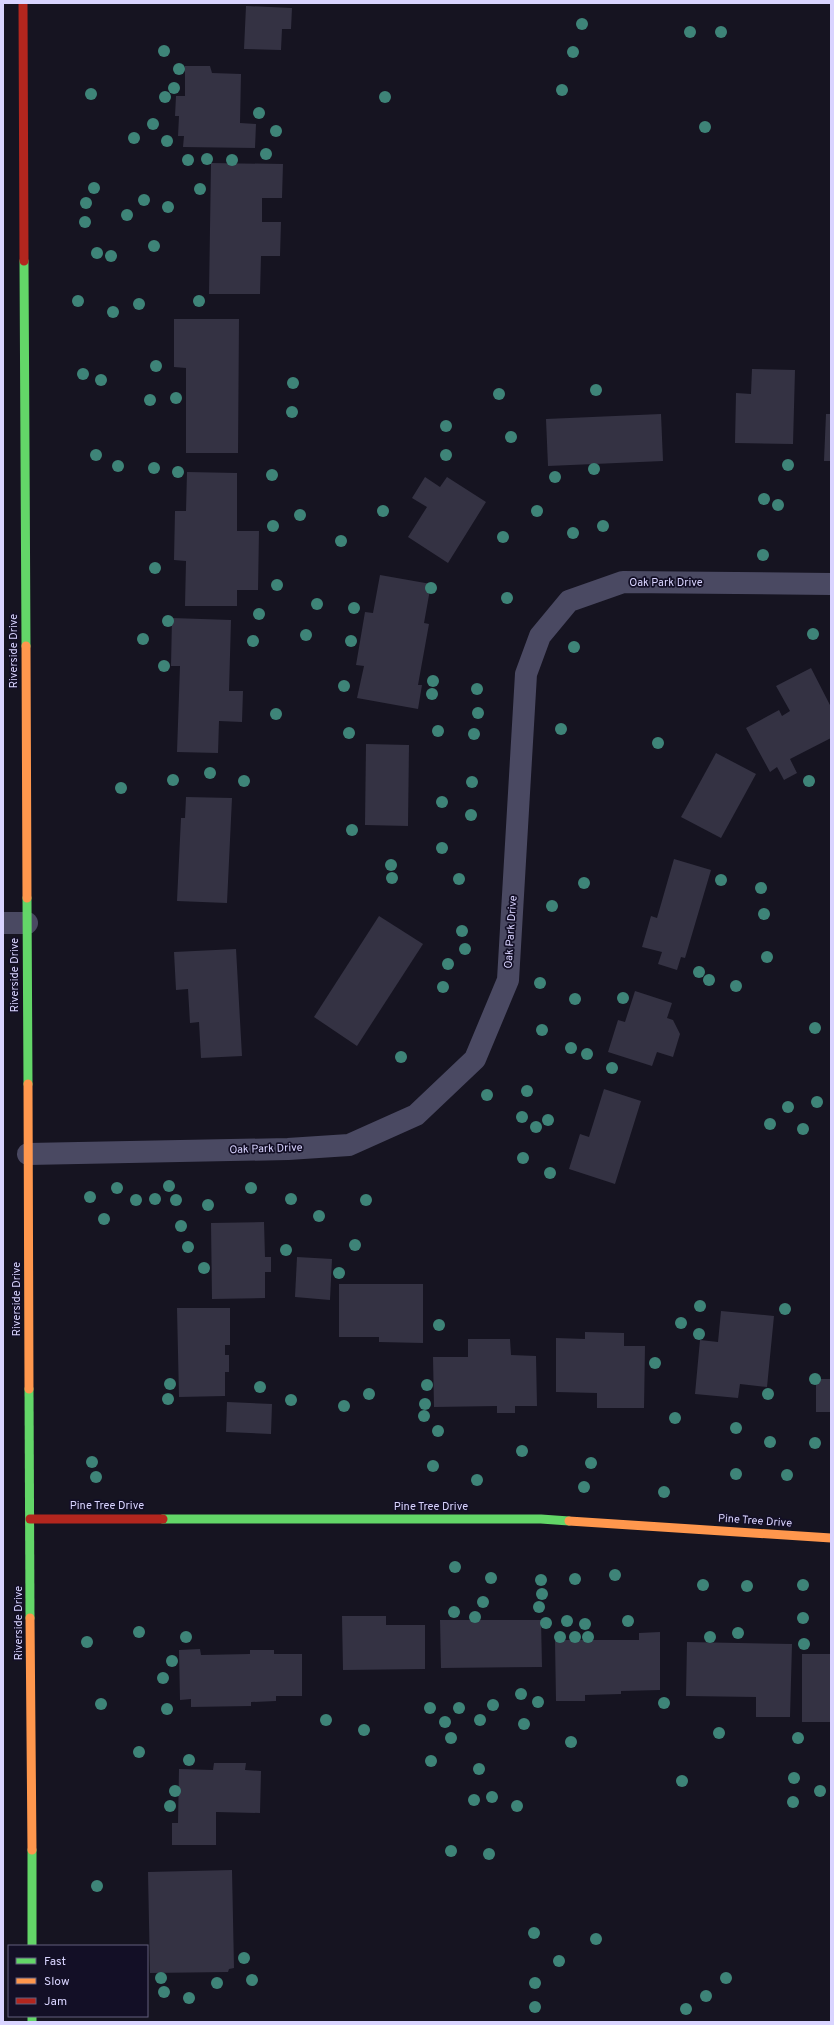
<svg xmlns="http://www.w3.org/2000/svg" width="834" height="2025" viewBox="0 0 834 2025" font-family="Overpass,sans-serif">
<rect width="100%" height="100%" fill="#161421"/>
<g fill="#343243">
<path d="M246 6 292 8 291 29H282L281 50 244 49Z"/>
<path d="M185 66H210L212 73 241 74 240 123 256 124 255 148 183 147 184 136H178L179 116H175L176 96H185Z"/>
<path d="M211 163 283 164 282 198H262V222H281L280 256H261L260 294H209Z"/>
<path d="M174 319H239L238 453H186V368L174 367Z"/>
<path d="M752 369 795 370 793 444 735 443 736 393 751 394Z"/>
<path d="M661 414 663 461 548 466 546 419Z"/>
<path d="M826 414H831V461H824Z"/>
<path d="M187 472 237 473V531H259L258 590H237V606H185L186 561 174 560 175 511H186Z"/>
<path d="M425 477 440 487 447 477 486 502 448 563 408 537 427 507 412 498Z"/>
<path d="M380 575 431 584 424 623 429 624 418 685H422L418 709 357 698 364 666 356 665 365 612 373 613Z"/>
<path d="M172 618 231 620 229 691H243L242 722 219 721 218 753 177 752 180 666H171Z"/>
<path d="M811 668 831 707V738L790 759 797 773 784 780 777 767 770 772 746 728 779 710 782 716 790 711 776 686Z"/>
<path d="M366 744 409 745 408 826 365 825Z"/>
<path d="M716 753 756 774 721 838 681 817Z"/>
<path d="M186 797 232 798 227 903 177 901 181 818H185Z"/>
<path d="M674 859 711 870 685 958 681 957 677 970 658 964 662 952 642 947 651 916 657 918Z"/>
<path d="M379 916 423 944 357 1046 314 1017Z"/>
<path d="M236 949 242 1056 201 1058 199 1022 190 1023 188 989 176 990 174 952Z"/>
<path d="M635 991 672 1003 667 1018 673 1020 680 1034 673 1057 657 1052 652 1066 608 1052 618 1020 625 1022Z"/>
<path d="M604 1089 641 1101 615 1184 569 1169 580 1134 589 1137Z"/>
<path d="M264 1222 265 1257H271V1272H265V1298L212 1299 211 1223Z"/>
<path d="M297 1257 332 1259 330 1300 295 1297Z"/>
<path d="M339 1284H423V1343L379 1342V1337H339Z"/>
<path d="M177 1308H230V1345H225V1355H229V1372H225V1396L179 1397Z"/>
<path d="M721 1311 774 1316 767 1387 740 1384 738 1398 695 1394 700 1340 718 1342Z"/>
<path d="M585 1332 624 1333V1346H645L644 1408H597V1393L556 1392V1338L585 1339Z"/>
<path d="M468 1339H510L511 1355 536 1356 537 1406H515V1413H497V1406L434 1407 433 1357H468Z"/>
<rect x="816" y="1379" width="15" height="33"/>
<path d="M227 1402 272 1404 271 1434 226 1432Z"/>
<path d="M342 1616H386V1625H425V1669L343 1670Z"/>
<path d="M440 1620H541L542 1667 441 1668Z"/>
<path d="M660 1632V1690L621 1691V1694L585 1695V1701H556L555 1640H639V1633Z"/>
<path d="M687 1642 792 1644 790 1717H756V1697L686 1696Z"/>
<path d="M200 1649 201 1655 250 1654V1650H274V1654H302V1696H276V1701L251 1702V1706L191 1707V1699L180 1700 179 1650Z"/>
<rect x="802" y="1654" width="29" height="68"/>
<path d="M214 1763H246L245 1770 261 1771 260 1813 216 1812V1845H172V1823H178L179 1769 213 1770Z"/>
<path d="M232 1870 234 1968 229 1969 228 1972 150 1973 148 1872Z"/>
</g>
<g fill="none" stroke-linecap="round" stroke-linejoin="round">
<g stroke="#4a4962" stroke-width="22">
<path d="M3 923H27"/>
<path d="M28 1154 288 1149 349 1145 416 1115 475 1059 508 980 526 674 540 636 569 601 623 582 831 584"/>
</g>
<g stroke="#63d668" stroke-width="9">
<path d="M24 261 26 646"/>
<path d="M27 898 28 1084"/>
<path d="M29 1389 30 1618"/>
<path d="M163 1519H541L569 1521"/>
<path d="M32 1850V1946"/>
<path d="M32 2016V2022"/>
</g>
<g stroke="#ff974d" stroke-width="9">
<path d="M26 646 27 898"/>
<path d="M28 1084 29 1389"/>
<path d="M569 1521 831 1538"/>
<path d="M30 1618 32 1850"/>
</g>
<g stroke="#b3261e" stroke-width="9">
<path d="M23 3 24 261"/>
<path d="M30 1519H163"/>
</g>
</g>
<g fill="#3e8478">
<circle cx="582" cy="24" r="6"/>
<circle cx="690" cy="32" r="6"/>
<circle cx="721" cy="32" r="6"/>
<circle cx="164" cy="51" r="6"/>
<circle cx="573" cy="52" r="6"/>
<circle cx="179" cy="69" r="6"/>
<circle cx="174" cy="88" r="6"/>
<circle cx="562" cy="90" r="6"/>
<circle cx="91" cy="94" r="6"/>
<circle cx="165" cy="97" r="6"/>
<circle cx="385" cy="97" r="6"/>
<circle cx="259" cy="113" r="6"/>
<circle cx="153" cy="124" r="6"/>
<circle cx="705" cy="127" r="6"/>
<circle cx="276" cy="131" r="6"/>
<circle cx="134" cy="138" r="6"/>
<circle cx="167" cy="141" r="6"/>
<circle cx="266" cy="154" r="6"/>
<circle cx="207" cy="159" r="6"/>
<circle cx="188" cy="160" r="6"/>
<circle cx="232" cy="160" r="6"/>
<circle cx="94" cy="188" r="6"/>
<circle cx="200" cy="189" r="6"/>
<circle cx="144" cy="200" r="6"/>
<circle cx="86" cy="203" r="6"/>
<circle cx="168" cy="207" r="6"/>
<circle cx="127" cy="215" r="6"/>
<circle cx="85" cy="222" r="6"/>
<circle cx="154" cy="246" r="6"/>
<circle cx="97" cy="253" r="6"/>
<circle cx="111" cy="256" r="6"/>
<circle cx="78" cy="301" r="6"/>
<circle cx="199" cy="301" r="6"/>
<circle cx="139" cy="304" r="6"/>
<circle cx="113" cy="312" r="6"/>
<circle cx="156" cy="366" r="6"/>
<circle cx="83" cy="374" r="6"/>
<circle cx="101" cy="380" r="6"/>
<circle cx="293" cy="383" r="6"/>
<circle cx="596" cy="390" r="6"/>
<circle cx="499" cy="394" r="6"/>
<circle cx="176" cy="398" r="6"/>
<circle cx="150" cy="400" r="6"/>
<circle cx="292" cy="412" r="6"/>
<circle cx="446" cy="426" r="6"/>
<circle cx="511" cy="437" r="6"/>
<circle cx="96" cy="455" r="6"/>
<circle cx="446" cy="455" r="6"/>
<circle cx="788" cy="465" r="6"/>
<circle cx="118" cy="466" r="6"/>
<circle cx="154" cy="468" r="6"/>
<circle cx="594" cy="469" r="6"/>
<circle cx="178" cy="472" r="6"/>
<circle cx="272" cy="475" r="6"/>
<circle cx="555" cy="477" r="6"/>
<circle cx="764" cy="499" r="6"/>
<circle cx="778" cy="505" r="6"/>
<circle cx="383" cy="511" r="6"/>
<circle cx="537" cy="511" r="6"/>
<circle cx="300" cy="515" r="6"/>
<circle cx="273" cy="526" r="6"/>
<circle cx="603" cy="526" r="6"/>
<circle cx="573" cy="533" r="6"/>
<circle cx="503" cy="537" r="6"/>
<circle cx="341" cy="541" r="6"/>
<circle cx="763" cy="555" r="6"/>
<circle cx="155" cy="568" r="6"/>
<circle cx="277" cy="585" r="6"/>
<circle cx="431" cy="588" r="6"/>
<circle cx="507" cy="598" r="6"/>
<circle cx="317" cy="604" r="6"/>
<circle cx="354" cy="608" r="6"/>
<circle cx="259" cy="614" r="6"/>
<circle cx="168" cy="621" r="6"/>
<circle cx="813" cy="634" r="6"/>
<circle cx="306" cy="635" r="6"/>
<circle cx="143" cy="639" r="6"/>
<circle cx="253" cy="641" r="6"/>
<circle cx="351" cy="641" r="6"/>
<circle cx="574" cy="647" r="6"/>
<circle cx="164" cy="666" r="6"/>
<circle cx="433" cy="681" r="6"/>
<circle cx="344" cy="686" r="6"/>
<circle cx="477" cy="689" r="6"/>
<circle cx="432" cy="694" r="6"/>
<circle cx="478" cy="713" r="6"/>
<circle cx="276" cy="714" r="6"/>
<circle cx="561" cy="729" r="6"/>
<circle cx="438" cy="731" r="6"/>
<circle cx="349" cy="733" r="6"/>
<circle cx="474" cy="734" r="6"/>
<circle cx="658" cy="743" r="6"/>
<circle cx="210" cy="773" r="6"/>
<circle cx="173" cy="780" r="6"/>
<circle cx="244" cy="781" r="6"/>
<circle cx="809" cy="781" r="6"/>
<circle cx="472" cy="782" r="6"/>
<circle cx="121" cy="788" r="6"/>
<circle cx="442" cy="802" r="6"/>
<circle cx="471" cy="815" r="6"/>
<circle cx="352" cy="830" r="6"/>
<circle cx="442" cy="848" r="6"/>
<circle cx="391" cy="865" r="6"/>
<circle cx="392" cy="878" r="6"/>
<circle cx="459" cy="879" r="6"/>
<circle cx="721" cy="880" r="6"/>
<circle cx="584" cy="883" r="6"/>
<circle cx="761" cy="888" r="6"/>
<circle cx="552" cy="906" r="6"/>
<circle cx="764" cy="914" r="6"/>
<circle cx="462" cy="931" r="6"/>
<circle cx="465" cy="949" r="6"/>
<circle cx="767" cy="957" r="6"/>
<circle cx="448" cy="964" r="6"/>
<circle cx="699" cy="972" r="6"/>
<circle cx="709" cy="980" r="6"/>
<circle cx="540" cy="983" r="6"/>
<circle cx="736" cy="986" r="6"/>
<circle cx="443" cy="987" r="6"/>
<circle cx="623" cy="998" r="6"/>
<circle cx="575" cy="999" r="6"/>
<circle cx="815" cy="1028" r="6"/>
<circle cx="542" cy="1030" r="6"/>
<circle cx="571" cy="1048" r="6"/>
<circle cx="587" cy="1054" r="6"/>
<circle cx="401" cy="1057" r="6"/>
<circle cx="612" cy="1068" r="6"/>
<circle cx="527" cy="1091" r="6"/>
<circle cx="487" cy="1095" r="6"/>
<circle cx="817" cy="1102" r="6"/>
<circle cx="788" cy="1107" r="6"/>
<circle cx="522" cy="1117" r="6"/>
<circle cx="548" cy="1120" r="6"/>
<circle cx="770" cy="1124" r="6"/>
<circle cx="536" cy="1127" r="6"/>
<circle cx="803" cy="1129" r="6"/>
<circle cx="523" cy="1158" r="6"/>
<circle cx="550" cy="1173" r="6"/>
<circle cx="169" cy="1186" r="6"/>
<circle cx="117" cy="1188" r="6"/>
<circle cx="251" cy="1188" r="6"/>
<circle cx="90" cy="1197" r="6"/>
<circle cx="155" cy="1199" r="6"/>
<circle cx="291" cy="1199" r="6"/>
<circle cx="136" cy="1200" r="6"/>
<circle cx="176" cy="1200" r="6"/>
<circle cx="366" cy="1200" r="6"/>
<circle cx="208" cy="1205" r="6"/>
<circle cx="319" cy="1216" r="6"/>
<circle cx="104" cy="1219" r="6"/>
<circle cx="181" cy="1226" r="6"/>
<circle cx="355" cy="1245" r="6"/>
<circle cx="188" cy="1247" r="6"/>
<circle cx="286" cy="1250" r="6"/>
<circle cx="204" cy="1268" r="6"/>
<circle cx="339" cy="1273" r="6"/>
<circle cx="700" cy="1306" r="6"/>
<circle cx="785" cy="1309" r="6"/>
<circle cx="681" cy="1323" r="6"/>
<circle cx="439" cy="1325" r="6"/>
<circle cx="699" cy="1334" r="6"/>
<circle cx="655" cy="1363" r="6"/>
<circle cx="815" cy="1379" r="6"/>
<circle cx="170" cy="1384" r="6"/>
<circle cx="427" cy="1385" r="6"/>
<circle cx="260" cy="1387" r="6"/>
<circle cx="369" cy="1394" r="6"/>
<circle cx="768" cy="1394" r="6"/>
<circle cx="168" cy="1399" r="6"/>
<circle cx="291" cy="1400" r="6"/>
<circle cx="425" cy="1404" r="6"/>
<circle cx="344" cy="1406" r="6"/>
<circle cx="424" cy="1416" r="6"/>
<circle cx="675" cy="1418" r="6"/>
<circle cx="736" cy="1428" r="6"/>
<circle cx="438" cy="1431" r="6"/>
<circle cx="770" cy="1442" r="6"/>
<circle cx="815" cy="1443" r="6"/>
<circle cx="522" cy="1451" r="6"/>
<circle cx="92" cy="1462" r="6"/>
<circle cx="591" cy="1463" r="6"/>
<circle cx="433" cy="1466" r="6"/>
<circle cx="736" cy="1474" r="6"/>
<circle cx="787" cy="1475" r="6"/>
<circle cx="96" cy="1477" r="6"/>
<circle cx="477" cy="1480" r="6"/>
<circle cx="584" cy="1487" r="6"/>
<circle cx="664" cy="1492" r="6"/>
<circle cx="455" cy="1567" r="6"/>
<circle cx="615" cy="1575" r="6"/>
<circle cx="491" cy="1578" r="6"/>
<circle cx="575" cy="1579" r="6"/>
<circle cx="541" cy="1580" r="6"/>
<circle cx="703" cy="1585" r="6"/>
<circle cx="803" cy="1585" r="6"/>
<circle cx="747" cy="1586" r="6"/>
<circle cx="542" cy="1594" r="6"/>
<circle cx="483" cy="1602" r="6"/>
<circle cx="539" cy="1607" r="6"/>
<circle cx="454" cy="1612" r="6"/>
<circle cx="475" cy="1617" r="6"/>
<circle cx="803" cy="1618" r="6"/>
<circle cx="567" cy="1621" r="6"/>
<circle cx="628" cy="1621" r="6"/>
<circle cx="546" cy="1623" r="6"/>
<circle cx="585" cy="1624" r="6"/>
<circle cx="139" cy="1632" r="6"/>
<circle cx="738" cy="1633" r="6"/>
<circle cx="186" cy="1637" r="6"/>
<circle cx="560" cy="1637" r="6"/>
<circle cx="575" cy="1637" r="6"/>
<circle cx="588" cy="1637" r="6"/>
<circle cx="710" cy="1637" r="6"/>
<circle cx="87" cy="1642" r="6"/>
<circle cx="804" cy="1644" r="6"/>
<circle cx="172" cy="1661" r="6"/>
<circle cx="163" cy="1678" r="6"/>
<circle cx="521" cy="1694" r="6"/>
<circle cx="538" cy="1702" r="6"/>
<circle cx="664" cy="1703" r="6"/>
<circle cx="101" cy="1704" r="6"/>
<circle cx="493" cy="1705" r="6"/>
<circle cx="430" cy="1708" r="6"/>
<circle cx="459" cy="1708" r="6"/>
<circle cx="167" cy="1709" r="6"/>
<circle cx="326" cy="1720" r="6"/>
<circle cx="480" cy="1720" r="6"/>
<circle cx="445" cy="1722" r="6"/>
<circle cx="524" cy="1724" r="6"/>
<circle cx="364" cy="1730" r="6"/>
<circle cx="719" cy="1733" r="6"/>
<circle cx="451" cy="1738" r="6"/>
<circle cx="798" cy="1738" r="6"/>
<circle cx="571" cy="1742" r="6"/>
<circle cx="139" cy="1752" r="6"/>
<circle cx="189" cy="1760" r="6"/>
<circle cx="431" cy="1761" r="6"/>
<circle cx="479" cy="1769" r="6"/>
<circle cx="794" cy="1778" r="6"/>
<circle cx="682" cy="1781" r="6"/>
<circle cx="175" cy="1791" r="6"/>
<circle cx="820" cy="1791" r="6"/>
<circle cx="492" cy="1797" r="6"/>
<circle cx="474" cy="1800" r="6"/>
<circle cx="793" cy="1802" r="6"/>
<circle cx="170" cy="1806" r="6"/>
<circle cx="517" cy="1806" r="6"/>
<circle cx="451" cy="1851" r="6"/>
<circle cx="489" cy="1854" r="6"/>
<circle cx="97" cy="1886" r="6"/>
<circle cx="534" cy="1933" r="6"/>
<circle cx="596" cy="1939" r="6"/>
<circle cx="244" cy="1958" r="6"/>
<circle cx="559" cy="1961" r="6"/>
<circle cx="161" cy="1978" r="6"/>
<circle cx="726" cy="1978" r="6"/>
<circle cx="252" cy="1980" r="6"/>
<circle cx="217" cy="1983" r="6"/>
<circle cx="535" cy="1983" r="6"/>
<circle cx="164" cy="1992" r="6"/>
<circle cx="706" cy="1996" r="6"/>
<circle cx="189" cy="1998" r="6"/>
<circle cx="535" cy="2007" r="6"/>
<circle cx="686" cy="2009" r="6"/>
</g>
<g text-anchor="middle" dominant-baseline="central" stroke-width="3.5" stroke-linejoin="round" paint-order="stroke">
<g font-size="11" fill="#d9d4ff" stroke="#130f26">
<text x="666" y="583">Oak Park Drive</text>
<text transform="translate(14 651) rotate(-90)">Riverside Drive</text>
<text transform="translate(511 932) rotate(-86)">Oak Park Drive</text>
<text transform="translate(15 975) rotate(-90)">Riverside Drive</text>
<text transform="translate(266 1149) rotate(-2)">Oak Park Drive</text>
<text transform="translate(17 1299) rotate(-90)">Riverside Drive</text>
<text x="107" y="1506">Pine Tree Drive</text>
<text x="431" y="1507">Pine Tree Drive</text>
<text transform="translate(755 1521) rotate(4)">Pine Tree Drive</text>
<text transform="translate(19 1623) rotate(-90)">Riverside Drive</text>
</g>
</g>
<rect width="834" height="2025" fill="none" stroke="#d9d4ff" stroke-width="8"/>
<rect x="8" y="1945" width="140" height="72" fill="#130f26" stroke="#625e7d"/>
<rect x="16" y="1958" width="20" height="6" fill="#63d668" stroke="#625e7d"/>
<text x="44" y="1965" font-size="12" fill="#d9d4ff">Fast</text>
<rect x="16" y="1978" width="20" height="6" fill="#ff974d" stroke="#625e7d"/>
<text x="44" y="1985" font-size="12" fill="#d9d4ff">Slow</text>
<rect x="16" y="1998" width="20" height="6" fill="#b3261e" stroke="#625e7d"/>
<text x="44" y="2005" font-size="12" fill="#d9d4ff">Jam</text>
</svg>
